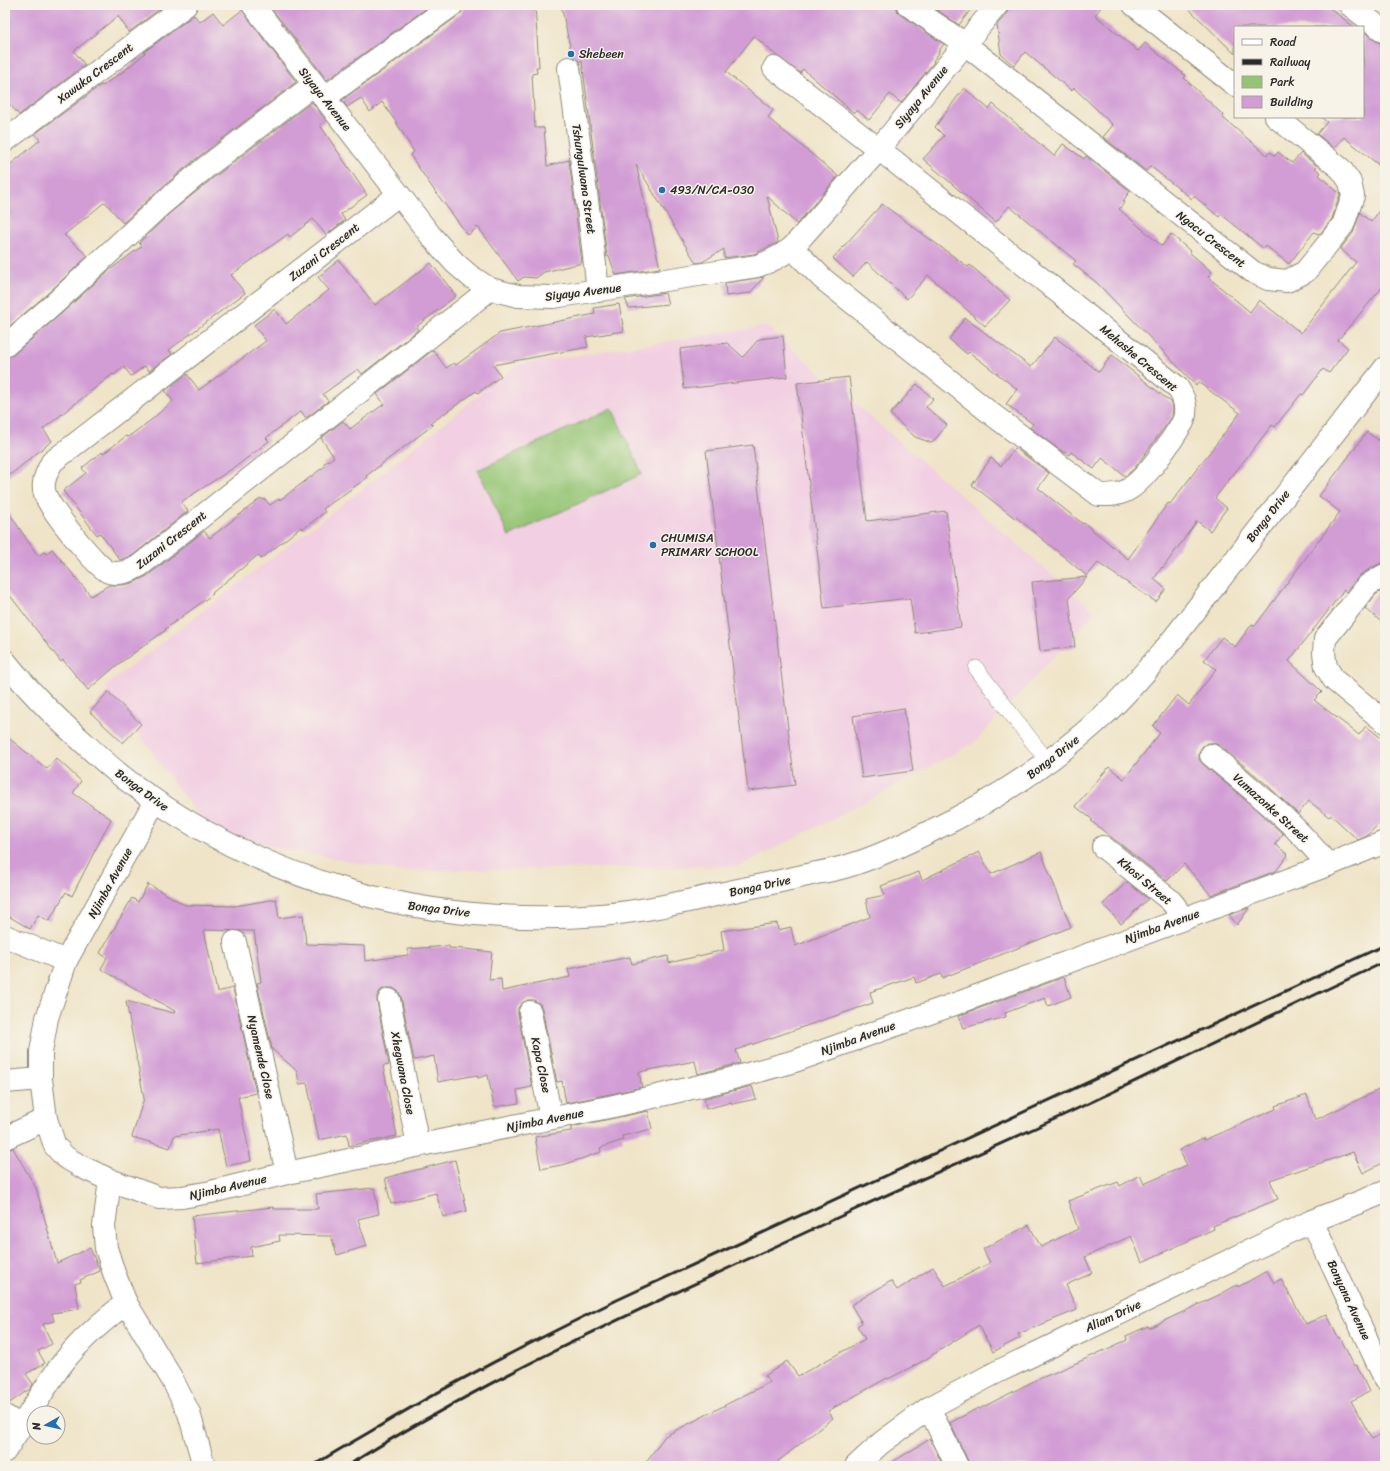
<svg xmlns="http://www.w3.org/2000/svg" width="1390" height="1471" viewBox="0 0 1390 1471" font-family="Sriracha,sans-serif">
<rect width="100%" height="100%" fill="#f7f3e8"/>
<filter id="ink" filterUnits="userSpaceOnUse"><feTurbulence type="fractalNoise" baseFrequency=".025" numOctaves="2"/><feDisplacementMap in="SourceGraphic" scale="8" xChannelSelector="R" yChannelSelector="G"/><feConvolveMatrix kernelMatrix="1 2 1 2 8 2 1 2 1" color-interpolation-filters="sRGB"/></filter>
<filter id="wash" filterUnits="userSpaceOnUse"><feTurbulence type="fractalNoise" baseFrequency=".012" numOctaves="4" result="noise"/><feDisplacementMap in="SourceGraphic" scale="16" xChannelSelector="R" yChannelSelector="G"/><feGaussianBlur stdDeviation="0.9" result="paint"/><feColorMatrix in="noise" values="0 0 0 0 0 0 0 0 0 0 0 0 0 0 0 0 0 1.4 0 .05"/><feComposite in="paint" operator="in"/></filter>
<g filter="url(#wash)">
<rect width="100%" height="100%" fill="#efe4c7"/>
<path fill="#f2cfe2" d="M766 326 1095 612 975 742 856 807 739 866 400 871 211 835 105 686 378 477 516 365Z"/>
<path fill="#95c574" stroke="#607850" d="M612 408 642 474 509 536 478 470Z"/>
<g id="blocks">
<g fill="#d29cd5">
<path d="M5 5H165L129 32 118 16 74 51 85 65 19 115 5 99Z"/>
<path d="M269 5H431L327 80Z"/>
<path d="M464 5H535L539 67H536L537 73 532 74 535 128H544L547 166 569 160 582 263 544 272 536 278 524 277 518 281 478 227 468 235 434 190 410 155 414 152 396 122 382 102 370 112 361 98 347 107 342 100 459 15 463 10Z"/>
<path d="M561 5H896L897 11 901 15 944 44 938 52 939 53 933 61 934 62 901 103 890 94 869 120 857 110 854 113 803 69 800 73 778 57 754 36 726 72 773 110 768 118 838 176 797 224 767 196 778 242 777 243 754 254 724 258V249L702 262 696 263 636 164 660 268 616 275 609 256 607 257 582 61H579L572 56Z"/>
<path d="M930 5H974L959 25Z"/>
<path d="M1009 5H1103L1095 15 1138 51 1145 43 1186 76 1184 78 1223 115 1222 117 1267 155 1270 152 1275 156 1278 152 1292 163 1301 153 1317 166 1315 168 1321 173 1319 175 1340 194 1332 219 1320 234 1319 233 1318 234 1314 232 1289 264 1266 246 1264 249 1221 214 1219 217 1194 196 1192 199 1150 166 1146 171 1103 137 1113 125 1074 88 1072 91 1025 52 1014 66 1001 54 997 25 1007 13Z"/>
<path d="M1185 5H1326L1354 27H1235V54Z"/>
<path d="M242 10 296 82 197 158 154 194 123 223 105 202 64 235 88 256 46 295 5 330V169L40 140 35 134 101 85 102 86 124 71 145 53 144 52 194 15 200 22 213 12 223 25Z"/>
<path d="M1363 31 1377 42 1385 44V170L1344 137 1334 148 1317 134 1327 122 1321 117H1363Z"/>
<path d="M964 88 989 109 993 104 1054 156 1063 144 1084 159 1086 156 1130 191 1123 201 1125 202 1119 209 1162 246 1171 234 1190 251 1189 252 1212 272 1208 277 1250 312 1259 300 1301 333 1356 262 1340 249 1353 233 1360 213 1371 222 1385 203V284L1338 340 1348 348 1329 373 1323 369 1303 395 1301 394 1275 427 1272 425 1215 498 1227 508 1210 531 1197 521 1163 568 1162 567 1154 579 1166 589 1156 602 1098 563 1087 576 1016 517 1015 518 972 485 991 458 1001 466 1015 448 1049 473 1038 488 1083 524 1084 523 1128 559 1168 503 1170 504 1240 413 1198 382 1196 385 1096 282 1073 264 1076 261 1009 206 996 222 923 159 944 136 935 127Z"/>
<path d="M312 102 326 121 320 125 367 195 341 214 345 220 326 235 313 219 290 237 288 234 231 275 245 293 169 350 172 354 149 371 145 366 131 376 124 367 114 375 113 374 43 429 52 441 5 479V358L13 355 62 313 107 272 142 246 139 243 170 213 213 178Z"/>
<path d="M882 204 968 267 970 265 1010 300 985 326 928 275 907 299 867 262 853 277 833 258Z"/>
<path d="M339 260 375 305 431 263 456 296 416 327 418 330 362 374 358 369 323 394 328 401 306 418 301 411 266 438 269 441 238 465 181 502 188 511 132 556 120 560 100 533 97 535 63 491 86 473 82 468 102 452 103 454 126 436 128 437 151 420 173 401 165 391 187 374 199 390 266 341 254 325 275 309 286 324 329 290 318 277Z"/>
<path d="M764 277 750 293 726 296 725 283Z"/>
<path d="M665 293 668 304 629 308 625 299Z"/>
<path d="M619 304 624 331 586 337 588 347 493 365 501 376 478 393 476 391 431 423 433 425 366 476 368 477 323 509 325 512 303 529 301 527 261 559 258 555 212 593 213 594 165 629 166 630 117 665 88 690 63 660 61 662 5 589V507L38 556 44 552 46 554 52 549 91 596 109 585H122L133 583 147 576 204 531 210 538 261 498 263 500 265 499 270 505 279 499 280 500 325 466 323 464 334 457 321 438 343 421 350 429 384 404 377 394 433 350 446 368 454 363 456 365 500 333 595 314 594 308Z"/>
<path d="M965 318 1031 367 1055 337 1099 372 1112 355 1172 403 1173 409 1172 417 1134 469 1125 476 1102 458 1094 469 1071 452 1069 455 1064 452V453L1030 428 1033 424 1006 404 1017 389 969 352 967 354 949 339Z"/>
<path d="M783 336 787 377 684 389 680 349 727 343 743 357 759 339Z"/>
<path d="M849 377 867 521 946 511 961 627 915 633 910 598 824 608 797 383Z"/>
<path d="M917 384 933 399 926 407 947 425 932 443 915 437 890 414Z"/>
<path d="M1367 432 1385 445V563L1379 564 1361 574 1346 592 1344 590 1289 661 1322 692 1314 700 1359 735 1366 726 1385 741V817L1367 836 1358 840 1331 815 1329 817 1309 801 1298 814 1266 784 1219 745 1213 743H1207L1202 747 1199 753V759L1203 764 1249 803 1283 834 1275 844 1288 855 1276 871 1211 895 1184 864 1167 881 1091 821 1093 820 1075 806 1109 767 1124 779 1160 733 1153 726 1177 695 1189 705 1216 669 1204 660 1222 637 1235 647 1252 624 1255 626 1340 512 1319 496Z"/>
<path d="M753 445 795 785 748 791 706 451Z"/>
<path d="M1087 577 1069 598 1075 647 1040 651 1032 582Z"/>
<path d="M1385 589V625L1365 608 1376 594Z"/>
<path d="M108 692 141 724 123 743 90 712Z"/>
<path d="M904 708 913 771 862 778 853 716Z"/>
<path d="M5 735 47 769 56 758 81 781 73 793 111 819 72 896 66 892 49 921 38 915 30 929 5 914Z"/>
<path d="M979 852 991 874 1041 852 1071 927 942 978 941 974 916 983 914 977 870 992 873 1003 736 1050 740 1063 698 1074 695 1061 639 1072 642 1087 611 1094 566 1103 562 1081 557 1082 542 1009 540 1004 534 1000H528L522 1003 518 1008V1014L532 1087 517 1090 519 1103 494 1107 488 1075 478 1078 477 1075 438 1082 434 1056 414 1060 401 997 399 992 393 988H386L381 990 377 996V1002L389 1065 383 1066 397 1136 349 1146 347 1134 319 1140 307 1083 299 1084 297 1071 272 1049 257 983 261 982 254 931 204 930 217 992 233 988 256 1093 238 1097 251 1161 226 1166 218 1129 174 1136 170 1148 132 1137 144 1098 126 1001 174 1013 175 1011 101 969 107 958 100 953 132 898 138 902 148 884 185 905 235 906 276 899 279 918 303 915 306 944 364 946 365 961 408 955V949L449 946V948L465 949 492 952 489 980 501 979 502 991 570 977 568 969 630 957 632 964 668 956 669 963 724 950 721 931 777 923 778 930 791 927 795 946 870 917 866 899 885 895 881 886 919 872 922 880Z"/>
<path d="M1127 882 1148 899 1121 924 1103 904Z"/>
<path d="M1249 908 1237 925 1229 915Z"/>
<path d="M1064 977 1071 997 1048 1006 1045 998 1005 1013 1006 1017 963 1028 958 1016Z"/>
<path d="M752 1086 756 1099 732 1104V1102L706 1109 704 1098Z"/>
<path d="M1385 1087V1162L1363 1173 1353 1152 1270 1180 1278 1199 1213 1226 1214 1229 1142 1262 1131 1236 1085 1257 1092 1273 1066 1285 1077 1310 1018 1334 1020 1338 993 1352 979 1325 923 1361 888 1379 887 1378 828 1411 833 1418 772 1466H643L665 1436 770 1382 765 1376 787 1361 798 1376 865 1339 857 1326 862 1323 851 1305 891 1281 897 1290 933 1267 945 1286 990 1263 983 1249 1029 1225 1041 1247 1078 1229 1068 1201 1118 1182 1120 1186 1140 1175 1144 1184 1187 1165 1179 1150 1203 1138 1204 1140 1276 1109 1275 1106 1307 1095 1315 1120Z"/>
<path d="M648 1111 652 1129 622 1136 623 1140 600 1148 601 1152 566 1164 541 1169 535 1137 571 1131V1127Z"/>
<path d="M13 1148 36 1188 57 1263 90 1248 100 1271 80 1280 81 1282 75 1284 79 1309 52 1313 54 1321 43 1324 52 1344 38 1351 45 1363 26 1374 33 1384 31 1388 8 1404H5V1150Z"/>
<path d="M455 1160 467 1211 443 1217 436 1193 391 1204 385 1178Z"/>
<path d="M374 1188 379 1214 358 1219 367 1246 337 1255 331 1236 279 1235 280 1241 251 1247 252 1256 197 1263 192 1216 273 1207 274 1209H318L316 1194Z"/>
<path d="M1267 1271 1274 1283 1281 1279 1306 1324 1327 1314 1338 1338 1340 1337 1354 1366 1357 1365 1369 1392 1351 1401 1372 1439 1385 1432V1466H969L968 1461 950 1423 978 1408 979 1409 1036 1380 1063 1369 1127 1340 1126 1336 1148 1326 1149 1328 1221 1294 1237 1285 1238 1287Z"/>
<path d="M930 1439 943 1466H886Z"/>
</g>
</g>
</g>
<g filter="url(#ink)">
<use href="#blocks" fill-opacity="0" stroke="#8d8879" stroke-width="1"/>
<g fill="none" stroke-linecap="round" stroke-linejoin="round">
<g stroke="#8d8879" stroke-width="16">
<path id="service" d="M976 668 1048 762"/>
</g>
<g stroke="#8d8879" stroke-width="24">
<g id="minor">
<path d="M253 5 431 236 455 263 470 276 490 289 518 296 553 297 757 266C770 262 781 256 792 248L878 150 997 5"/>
<path d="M908 5 965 44 1253 272 1268 279 1287 281 1305 272 1343 225 1353 196 1350 182 1341 169 1276 117"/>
<path d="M1134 5 1235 85"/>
<path d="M1350 5 1385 32"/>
<path d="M569 68 591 230 598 291"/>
<path d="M774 68 894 161 1177 387C1185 398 1188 409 1183 422 1172 440 1146 479 1129 489 1121 495 1109 495 1099 495L989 412 823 279 792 248"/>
<path d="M324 98 452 5"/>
<path d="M5 141 186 5"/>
<path d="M398 195 52 462C47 472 41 483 45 494 49 508 97 568 109 572 119 575 131 571 139 566L490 289"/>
<path d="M5 346 54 304 162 204 205 168 313 85"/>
<path d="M1385 575 1381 577 1368 585 1325 639 1324 653 1326 667 1334 680 1385 722"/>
<path d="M1211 755C1253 790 1294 822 1328 865"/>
<path d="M155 801 66 961 47 1018 41 1052V1079L46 1119 55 1146 65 1157 82 1167 110 1180 159 1198 182 1197 211 1192 287 1173 483 1132 614 1106 726 1080 795 1061 966 1000 1328 865 1385 842"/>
<path d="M1103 847 1170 900 1175 906 1182 919"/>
<path d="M5 936 66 961"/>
<path d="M235 942 287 1173"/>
<path d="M389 1000 418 1145"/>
<path d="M530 1012 551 1118"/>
<path d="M5 1082 41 1079"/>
<path d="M5 1138 46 1119"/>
<path d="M110 1180 104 1226 106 1248 114 1273 126 1303 172 1379 189 1413 204 1466"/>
<path d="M1312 1221 1385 1379"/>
<path d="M929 1408 957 1466"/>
<path d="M5 1416 21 1426 5 1451"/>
<path d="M21 1426C35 1406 47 1383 62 1364 80 1340 103 1321 126 1303"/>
</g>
</g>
<g stroke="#8d8879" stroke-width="24">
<g id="tertiary">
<path d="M5 661C28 690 55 717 83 742 97 755 112 769 128 781 264 884 432 928 601 915 648 911 693 900 738 890 764 885 790 879 816 873 829 871 842 868 854 864 882 855 907 843 933 830 995 800 1052 763 1103 716 1126 695 1146 671 1166 648L1385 368"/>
<path d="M856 1466 881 1443 929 1408 995 1373 1312 1221 1385 1192"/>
</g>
</g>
<use href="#service" stroke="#fff" stroke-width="15"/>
<use href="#minor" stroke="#fff" stroke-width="22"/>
<use href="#tertiary" stroke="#fff" stroke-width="22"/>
<g stroke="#2b2b2b" stroke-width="3">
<path d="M313 1466C332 1453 353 1442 373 1430 452 1382 534 1341 617 1300L1385 945"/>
<path d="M347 1466C508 1365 683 1290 854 1210 937 1172 1020 1136 1102 1097 1196 1052 1290 1006 1385 962"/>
</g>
</g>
</g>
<g fill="#1f6fb2" stroke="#f7f3e8" stroke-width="1.5">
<circle cx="571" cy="54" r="4"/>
<circle cx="662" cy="190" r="4"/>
<circle cx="653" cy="545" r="4"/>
</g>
<g text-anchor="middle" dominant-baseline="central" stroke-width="3" stroke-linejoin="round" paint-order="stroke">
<g font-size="12" fill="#2b2b2b" stroke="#f7f3e8" text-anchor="start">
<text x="579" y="54">Shebeen</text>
<text x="670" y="190">493/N/CA-030</text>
<text x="661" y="538">CHUMISA<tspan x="661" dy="14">PRIMARY SCHOOL</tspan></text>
</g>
<g font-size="12" fill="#2b2b2b" stroke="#f7f3e8">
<text transform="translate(95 73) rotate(-37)">Xawuka Crescent</text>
<text transform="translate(921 97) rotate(-51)">Siyaya Avenue</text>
<text transform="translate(325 99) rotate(52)">Siyaya Avenue</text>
<text transform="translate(584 179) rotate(82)">Tshungulwana Street</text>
<text transform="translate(1211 239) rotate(38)">Ngacu Crescent</text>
<text transform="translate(324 252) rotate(-38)">Zuzani Crescent</text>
<text transform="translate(583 292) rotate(-7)">Siyaya Avenue</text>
<text transform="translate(1139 358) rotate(40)">Mehashe Crescent</text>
<text transform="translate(1268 516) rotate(-52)">Bonga Drive</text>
<text transform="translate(171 540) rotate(-38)">Zuzani Crescent</text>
<text transform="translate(1053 757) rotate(-38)">Bonga Drive</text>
<text transform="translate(142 790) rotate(36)">Bonga Drive</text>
<text transform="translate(1271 808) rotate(42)">Vumazonke Street</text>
<text transform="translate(1145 881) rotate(40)">Khosi Street</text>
<text transform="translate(110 883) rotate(-61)">Njimba Avenue</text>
<text transform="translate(760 886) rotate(-12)">Bonga Drive</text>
<text transform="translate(439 909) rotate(7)">Bonga Drive</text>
<text transform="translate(1162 926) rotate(-20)">Njimba Avenue</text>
<text transform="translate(858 1038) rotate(-20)">Njimba Avenue</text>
<text transform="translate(261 1057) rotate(77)">Nyamende Close</text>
<text transform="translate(541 1065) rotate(78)">Kapa Close</text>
<text transform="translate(403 1073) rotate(79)">Xhegwana Close</text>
<text transform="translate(545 1120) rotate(-11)">Njimba Avenue</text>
<text transform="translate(228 1187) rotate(-13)">Njimba Avenue</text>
<text transform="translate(1349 1300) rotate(65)">Banyana Avenue</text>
<text transform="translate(1113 1316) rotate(-25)">Aliam Drive</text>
</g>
</g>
<rect width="1390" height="1471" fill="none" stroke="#f7f3e8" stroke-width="20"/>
<rect x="1234" y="26" width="130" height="92" fill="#f7f3e8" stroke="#a5a39c"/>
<rect x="1242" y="39" width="20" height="6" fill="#ffffff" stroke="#a5a39c"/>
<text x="1270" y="46" font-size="12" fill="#2b2b2b">Road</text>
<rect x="1242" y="59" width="20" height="6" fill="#2b2b2b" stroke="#a5a39c"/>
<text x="1270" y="66" font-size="12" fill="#2b2b2b">Railway</text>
<rect x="1242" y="76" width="20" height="12" fill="#95c574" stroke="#a5a39c"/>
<text x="1270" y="86" font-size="12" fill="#2b2b2b">Park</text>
<rect x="1242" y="96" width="20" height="12" fill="#d29cd5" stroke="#a5a39c"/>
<text x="1270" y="106" font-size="12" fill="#2b2b2b">Building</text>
<g transform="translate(46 1425) rotate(262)"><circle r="19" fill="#f7f3e8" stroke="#a5a39c"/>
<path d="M0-3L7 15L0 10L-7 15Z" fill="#1f6fb2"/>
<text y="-6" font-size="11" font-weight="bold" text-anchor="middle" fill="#2b2b2b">N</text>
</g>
</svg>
